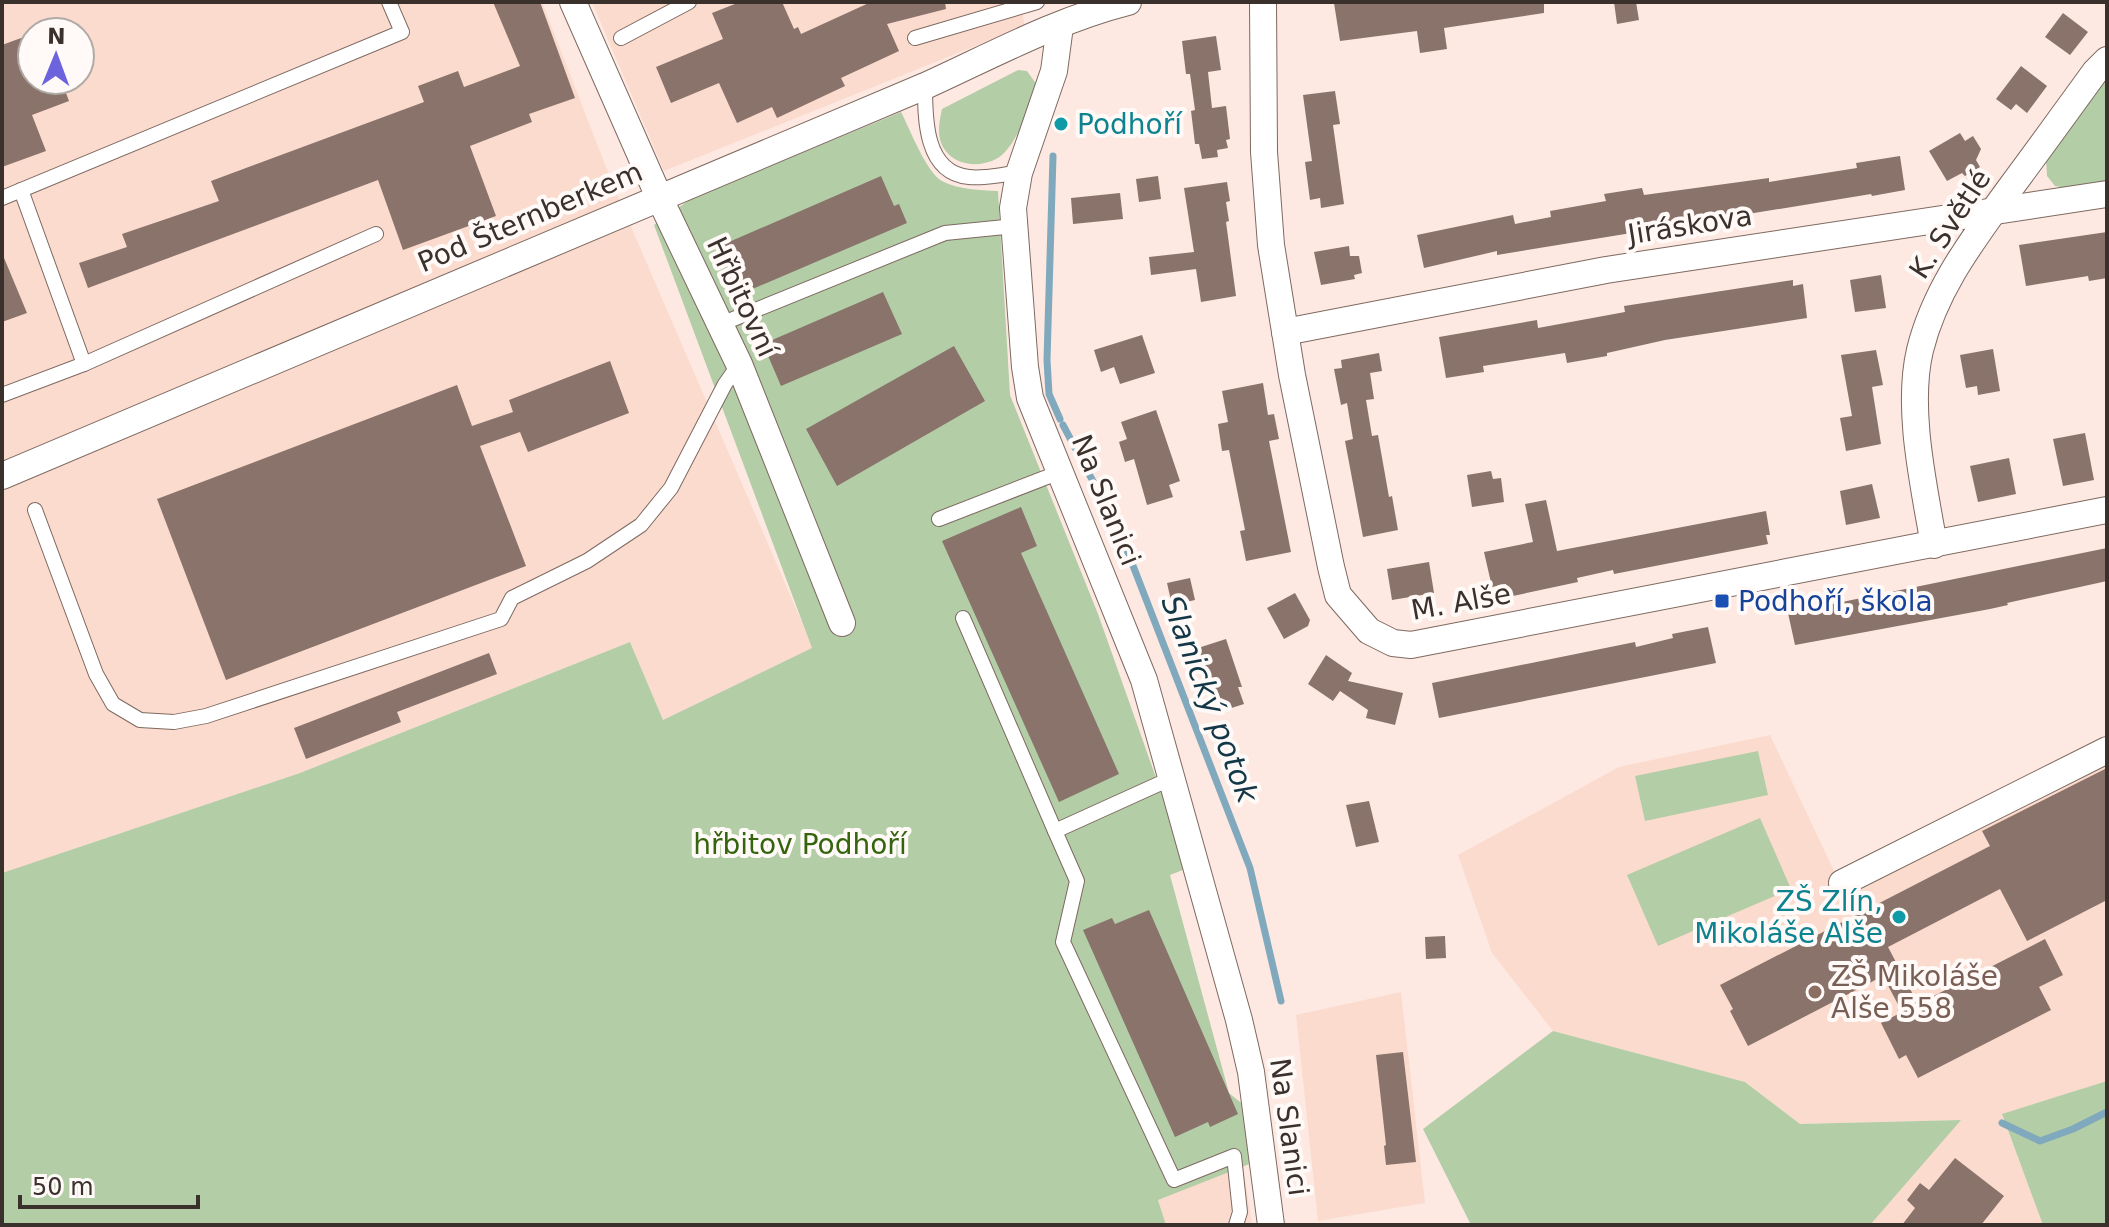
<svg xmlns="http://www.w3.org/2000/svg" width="2109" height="1227" viewBox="0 0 2109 1227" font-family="'DejaVu Sans',sans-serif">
<rect width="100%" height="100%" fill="#fde9e1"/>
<g fill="#fbdbce" fill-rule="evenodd">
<path d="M2 2H542L613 185 813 648 663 720 630 642 300 773 2 873ZM32 32H80V80H32Z"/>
<path d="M592 2H1020L1025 26 664 171Z"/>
<path d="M1770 735 1842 888 2107 762V1081L2002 1115 2043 1225H1861L1961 1120 1800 1124 1745 1082 1553 1031 1492 953 1458 855 1619 767Z"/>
<path d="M1401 992 1425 1203 1318 1221 1296 1015Z"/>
<path d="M1243 1165 1252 1225H1166L1158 1200Z"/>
</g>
<g fill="#b3cda7">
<path d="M1018 70 1027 71 1037 85C1028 106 1021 135 1005 152 991 168 958 169 945 150 936 137 939 123 942 109Z"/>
<path d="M2107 74V184L2072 189 2055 186 2047 176 2046 159Z"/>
<path d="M901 112C910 129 926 172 942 181 959 190 980 190 998 191L1010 395 1098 614 1188 868 1170 875 1229 1093 1245 1106 1252 1163 1158 1200 1166 1225H2V873L300 773 630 642 663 720 812 648 654 225 692 198Z"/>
<path d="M1758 751 1768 795 1645 821 1635 776Z"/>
<path d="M1760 818 1791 889 1658 946 1627 875Z"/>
<path d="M1553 1031 1745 1082 1800 1124 1961 1120 1870 1225H1471L1423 1129Z"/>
<path d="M2107 1081V1225H2043L2002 1114Z"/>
</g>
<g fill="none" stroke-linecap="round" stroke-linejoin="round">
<g stroke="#80a9bd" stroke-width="7">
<path d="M1053 156 1047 360 1049 394 1060 419"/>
<path d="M1063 425 1120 532 1250 868 1281 1001"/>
<path d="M2002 1123 2040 1141 2073 1129 2107 1112"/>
</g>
</g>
<g fill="#89736b">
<path d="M493 2H540L575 98 529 114 532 122 470 146 496 216 403 250 378 180 88 288 79 263 127 247 122 234 219 201 211 181 424 102 418 86 458 71 464 87 520 66Z"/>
<path d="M740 2H782L794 29 798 27 801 34 871 2H945L946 9 887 24 899 51 841 78 845 86 777 118 772 107 737 123 719 83 671 103 656 67 723 39 712 13Z"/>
<path d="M1344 2H1544V13L1444 28 1447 49 1420 53 1417 31 1340 41 1334 3Z"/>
<path d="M1614 2H1636L1639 20 1617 24Z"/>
<path d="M2063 13 2088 32 2070 55 2045 37Z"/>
<path d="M32 34V80H61L69 101 32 115 46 151 2 167V45Z"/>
<path d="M1216 36 1221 70 1208 72 1212 108 1226 106 1230 139 1226 140 1228 148 1217 150 1218 157 1202 159 1199 144H1195L1191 111 1195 110 1190 74H1186L1182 41Z"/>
<path d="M2021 66 2047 86 2027 113 2016 104 2011 110 1996 99Z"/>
<path d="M1335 91 1340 124 1333 125 1344 204 1321 208 1320 198 1310 200 1305 162 1312 161 1303 95Z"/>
<path d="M1960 133 1965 141 1973 136 1981 149 1976 160 1980 167 1965 176 1962 173 1947 181 1929 151Z"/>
<path d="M1900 156 1905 190 1872 196 1871 194 1497 255V251L1424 268 1417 235 1513 215 1515 224 1551 217 1550 211 1606 201 1604 194 1642 188 1644 195 1769 178V182L1857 168 1856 163Z"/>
<path d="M881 176 894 206 899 204 907 223 743 293 722 245Z"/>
<path d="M1158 176 1161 199 1139 202 1136 179Z"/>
<path d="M1227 182 1230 201 1226 202 1229 221 1226 222 1236 296 1201 302 1196 269 1151 275 1149 257 1194 252 1184 188Z"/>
<path d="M1120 193 1123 219 1073 224 1071 198Z"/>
<path d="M2107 232V278L2089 281 2088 276 2026 286 2019 245Z"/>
<path d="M1349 246 1350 256H1359L1362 273 1354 275 1355 279 1321 285 1314 252Z"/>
<path d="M2 253 27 313 2 322Z"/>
<path d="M1881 275 1886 308 1855 312 1850 280Z"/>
<path d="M1793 280V286L1803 284 1807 318 1665 340 1607 353V356L1567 363 1565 353 1483 366 1484 372 1446 378 1439 337 1537 320 1538 328 1625 312 1624 306Z"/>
<path d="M883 292 902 334 781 386 763 344Z"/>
<path d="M1142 335 1155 373 1120 384 1114 367 1101 372 1094 350Z"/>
<path d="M954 346 985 401 837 486 806 429Z"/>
<path d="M1993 349 2000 391 1978 395 1977 386 1966 388 1960 355Z"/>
<path d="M1876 350 1883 385 1872 387 1881 444 1846 451 1840 418 1852 416 1841 355Z"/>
<path d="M1379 353 1382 371 1370 373 1374 399 1366 400 1372 436 1378 435 1389 497 1392 496 1398 530 1363 537 1345 441 1353 439 1347 403 1341 405 1334 369 1342 368 1341 360Z"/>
<path d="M610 361 629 413 528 452 520 432 480 446 526 566 226 680 157 499 457 385 472 426 513 412 509 400Z"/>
<path d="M1263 383 1268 415 1274 414 1279 439 1269 441 1291 552 1246 561 1240 531 1245 530 1229 450 1222 451 1218 424 1228 422 1222 391Z"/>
<path d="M1156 410 1180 481 1169 485 1173 497 1147 505 1134 459 1125 462 1119 442 1127 439 1121 422Z"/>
<path d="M2085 433 2094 480 2063 486 2053 439Z"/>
<path d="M2009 458 2016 494 1978 502 1970 466Z"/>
<path d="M1491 471 1493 479 1501 478 1504 502 1472 507 1467 475Z"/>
<path d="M1872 484 1880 518 1846 525 1840 491Z"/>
<path d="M1546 500 1557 551 1766 511 1770 535H1766L1768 544 1614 574 1613 570 1577 578 1578 582 1508 597 1506 584 1492 587 1484 552 1533 542 1525 504Z"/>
<path d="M1021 507 1037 546 1021 553 1119 774 1059 802 942 541Z"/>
<path d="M2107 548V581L2007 603 2008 605 1990 609 1795 645 1788 613Z"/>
<path d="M1429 562 1434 593 1392 600 1387 569Z"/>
<path d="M1190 578 1195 600 1172 605 1167 583Z"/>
<path d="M1295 593 1310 620 1308 626 1284 639 1267 608Z"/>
<path d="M1708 627 1716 663 1439 718 1432 683 1635 642 1636 647 1673 638 1672 634Z"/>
<path d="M1226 639 1242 687H1238L1244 704 1219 712 1198 648Z"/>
<path d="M489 653 497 674 397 712 401 722 306 759 294 728Z"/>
<path d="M1326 655 1352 673 1348 681 1403 693 1395 725 1366 718 1368 710 1340 691 1333 701 1308 684Z"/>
<path d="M2107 768V900L2027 941 2000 889 1888 947 1918 1004 2045 939 2063 975 2039 987 2051 1010 1918 1078 1906 1055 1899 1059 1881 1023 1902 1012 1883 976 1748 1046 1730 1011 1733 1009 1720 985 1990 846 1982 831Z"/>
<path d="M1369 801 1379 842 1356 847 1346 805Z"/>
<path d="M1149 910 1238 1114 1210 1127 1208 1122 1175 1137 1083 930 1112 918 1115 924Z"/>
<path d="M1445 936 1446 958 1426 959 1425 937Z"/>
<path d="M1403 1052 1416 1162 1386 1165 1384 1146 1386 1145 1376 1055Z"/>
<path d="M1955 1158 2004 1196 1981 1225H1902L1915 1208 1907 1200 1920 1183 1929 1190Z"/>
</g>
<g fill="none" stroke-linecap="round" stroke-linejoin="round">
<g stroke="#7e6960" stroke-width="16">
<g id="lane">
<path d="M621 38 689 2"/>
<path d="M915 38 1037 2"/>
<path d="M925 86C925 119 925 173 969 177 984 179 1003 174 1019 173"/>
<path d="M21 190 84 364 376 234"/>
<path d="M2 198 402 32 389 2"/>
<path d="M721 324 945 233 1015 226"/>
<path d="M2 395 84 364"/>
<path d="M35 510 96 674 113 704 140 720 174 722 206 716 501 619 512 598 587 561 641 525 671 488 725 384 739 364"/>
<path d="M939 519 1060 472"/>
<path d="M963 618 1055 831 1172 778"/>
<path d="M1055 831 1077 881 1063 942 1174 1180 1234 1156 1240 1212 1236 1225"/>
</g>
</g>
<g stroke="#7e6960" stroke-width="28">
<g id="street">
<path d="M573 2 659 197 739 364 842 623"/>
<path d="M1263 2 1264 152 1271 245 1292 375 1331 567 1338 595 1369 631 1393 643 1411 645 2107 510"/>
<path d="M1060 26 1054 71 1019 173 1013 208 1025 367 1030 398 1144 680 1239 1020 1251 1072 1271 1225"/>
<path d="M1285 332 1606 270 2107 194"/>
<path d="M2 476 925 86C991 56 1057 20 1128 2"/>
<path d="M1934 545C1924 486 1906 409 1920 350 1935 289 1972 241 2008 191 2037 152 2066 112 2095 72L2107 60"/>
<path d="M1842 883 2107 750"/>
</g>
</g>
<use href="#lane" stroke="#fff" stroke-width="14"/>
<use href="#street" stroke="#fff" stroke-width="26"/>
</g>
<g fill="#0f9aa8" stroke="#fffaf8" stroke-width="3">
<circle cx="1061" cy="124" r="8"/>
<circle cx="1899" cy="917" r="8"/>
</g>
<rect fill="#1a4fb4" stroke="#fffaf8" stroke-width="3" x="1714" y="593" width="16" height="16" rx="4"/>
<circle fill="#8d6e63" stroke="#fffaf8" stroke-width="3" cx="1815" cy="992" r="8"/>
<g text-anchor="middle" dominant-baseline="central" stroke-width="8" stroke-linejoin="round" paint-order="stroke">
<g font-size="28" fill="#0d838f" stroke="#fffaf8" text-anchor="start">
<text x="1077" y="124">Podhoří</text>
<text x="1883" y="901" text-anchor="end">ZŠ Zlín,<tspan x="1883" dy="32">Mikoláše Alše</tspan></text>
</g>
<g font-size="28" fill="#3a312d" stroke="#fffaf8">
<text transform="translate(530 217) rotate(-23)">Pod Šternberkem</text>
<text transform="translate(1950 224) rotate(-57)">K. Světlé</text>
<text transform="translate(1690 225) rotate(-9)">Jiráskova</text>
<text transform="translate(742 297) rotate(65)">Hřbitovní</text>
<text transform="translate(1106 500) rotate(68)">Na Slanici</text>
<text transform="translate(1461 602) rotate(-10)">M. Alše</text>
<text transform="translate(1289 1127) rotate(82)">Na Slanici</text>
</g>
<g font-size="28" fill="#164399" stroke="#fffaf8" text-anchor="start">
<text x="1738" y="601">Podhoří, škola</text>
</g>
<g font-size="28" fill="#34650d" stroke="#fffaf8">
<text x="800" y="844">hřbitov Podhoří</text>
</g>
<g font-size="28" fill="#785e54" stroke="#fffaf8" text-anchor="start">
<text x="1831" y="976">ZŠ Mikoláše<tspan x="1831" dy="32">Alše 558</tspan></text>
</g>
<g font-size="30" font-style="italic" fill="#133747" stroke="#fffaf8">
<text transform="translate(1210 699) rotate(69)">Slanický potok</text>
</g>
</g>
<rect width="2109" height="1227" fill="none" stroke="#3a312d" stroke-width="8"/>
<g transform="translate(56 56) rotate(1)"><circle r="38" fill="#fffaf8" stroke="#b0aaa7" stroke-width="2"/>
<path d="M0-6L14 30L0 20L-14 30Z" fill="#6c63dd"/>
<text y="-12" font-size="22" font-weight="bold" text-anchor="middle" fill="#3a312d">N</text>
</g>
<path d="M20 1195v12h178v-12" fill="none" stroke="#3a312d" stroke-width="4"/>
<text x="32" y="1195" font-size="24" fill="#3a312d" stroke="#fffaf8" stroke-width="6" paint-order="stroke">50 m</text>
</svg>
